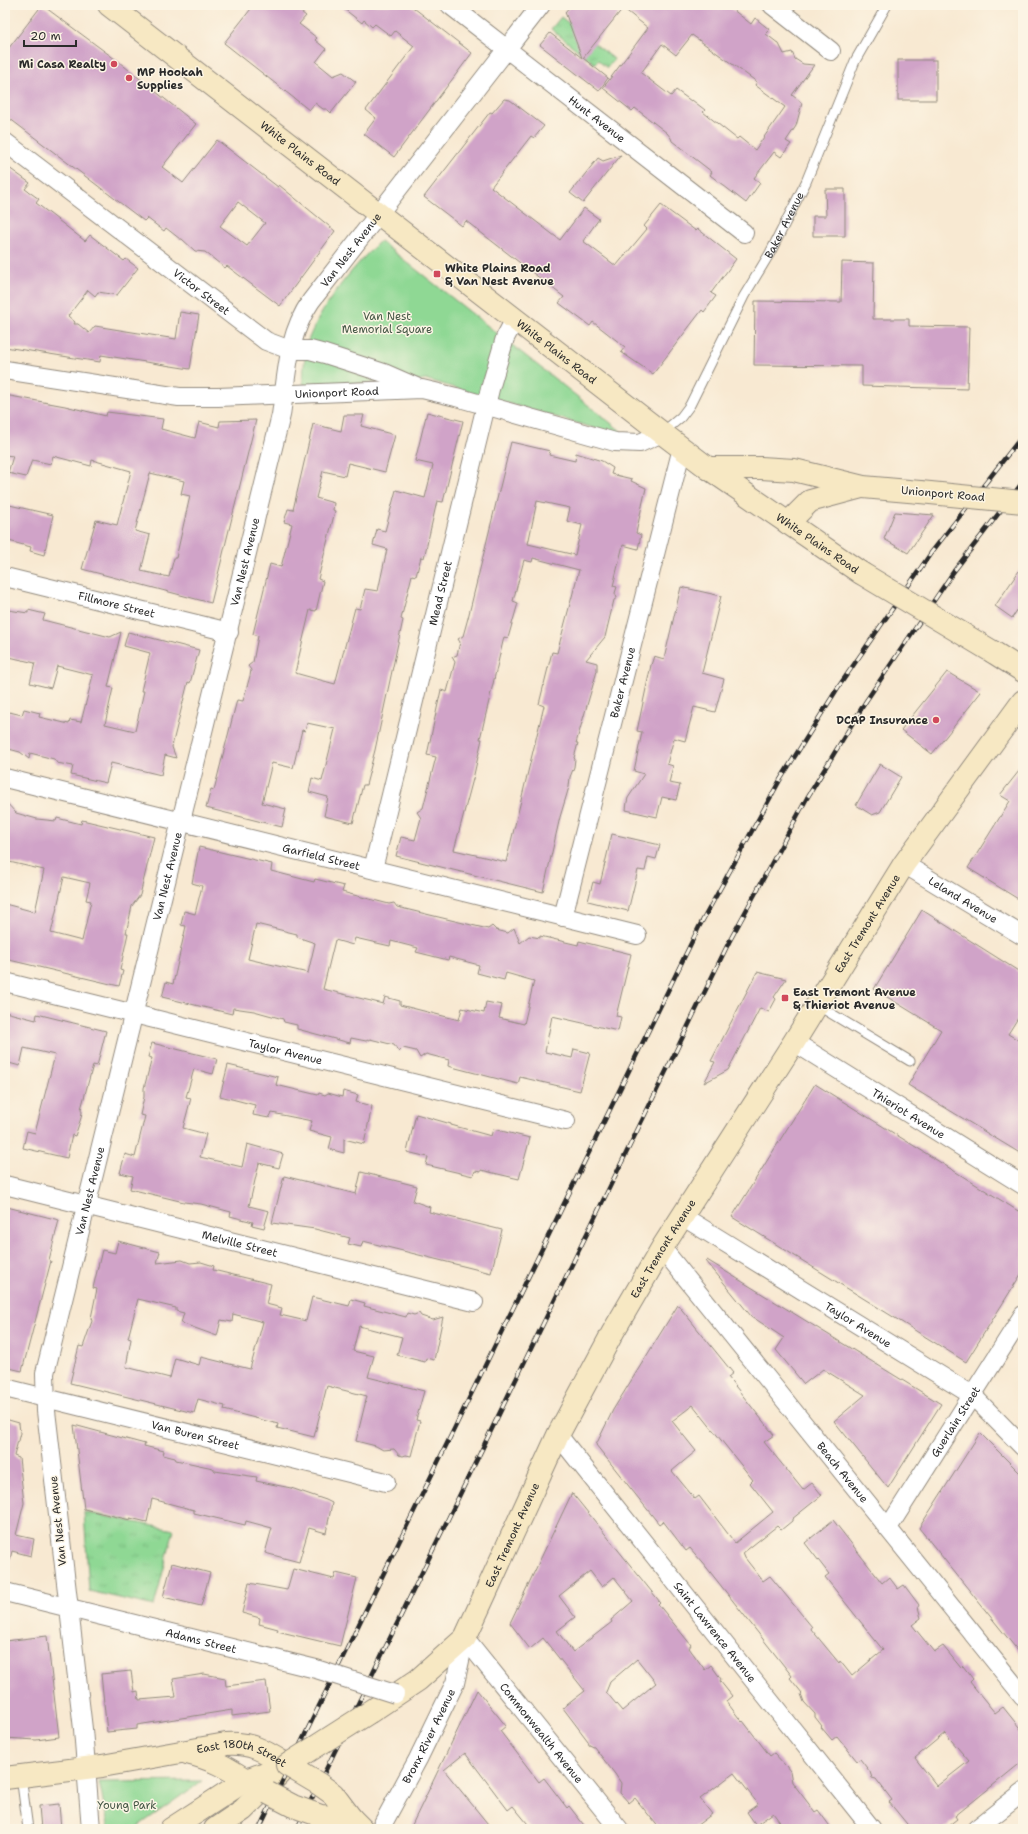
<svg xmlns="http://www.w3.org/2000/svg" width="1028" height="1834" viewBox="0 0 1028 1834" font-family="'Shantell Sans',sans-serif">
<defs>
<pattern id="grass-tufts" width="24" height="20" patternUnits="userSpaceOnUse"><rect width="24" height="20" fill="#8fd894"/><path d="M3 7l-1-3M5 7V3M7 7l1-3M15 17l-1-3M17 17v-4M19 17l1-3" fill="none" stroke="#7cba80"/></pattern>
</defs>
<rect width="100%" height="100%" fill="#fcf5e5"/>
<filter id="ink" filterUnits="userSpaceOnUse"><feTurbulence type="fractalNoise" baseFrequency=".025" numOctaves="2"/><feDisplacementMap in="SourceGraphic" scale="8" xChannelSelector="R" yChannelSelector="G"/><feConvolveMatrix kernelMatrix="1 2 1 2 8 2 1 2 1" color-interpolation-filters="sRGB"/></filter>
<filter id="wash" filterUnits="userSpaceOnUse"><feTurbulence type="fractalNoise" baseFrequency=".012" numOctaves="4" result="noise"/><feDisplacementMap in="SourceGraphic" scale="16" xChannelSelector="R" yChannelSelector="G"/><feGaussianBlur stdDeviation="0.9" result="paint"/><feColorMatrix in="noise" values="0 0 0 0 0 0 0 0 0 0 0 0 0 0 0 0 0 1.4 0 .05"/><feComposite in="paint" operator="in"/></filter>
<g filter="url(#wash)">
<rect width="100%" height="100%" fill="#f8e9d2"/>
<g fill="url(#grass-tufts)" stroke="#5d8260">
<path d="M561 17 614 59 607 68 598 60 595 64 551 29Z"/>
<path d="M84 1512 174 1530 154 1606 89 1591Z"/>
</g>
<g fill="#8fd894" stroke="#5d8260">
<path d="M380 241 621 431 618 435 428 380 307 386 303 384C303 373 305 349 309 338 324 302 352 268 380 241Z"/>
<path d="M202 1781 134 1829H109L99 1782Z"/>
</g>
<g id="blocks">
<g fill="#d0a3c8" fill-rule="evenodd">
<path d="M42 5 119 62 196 124 162 167 183 183 217 140 278 187 279 185 335 231 280 306 227 266 225 268 205 252 195 251 182 239H180L166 228 164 231 147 218 144 221 5 115V53ZM238 202 265 223 247 246 220 226Z"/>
<path d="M254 5H292L306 16 299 24 317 38 315 40 326 49 316 62 333 76 343 72 356 82 331 113 327 109H323L315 103 309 110 224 43Z"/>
<path d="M339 5H410L472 53 394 157 364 134 376 118 366 110 414 46 395 31 391 36 375 24 372 27 364 20 362 23Z"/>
<path d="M571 5H727L751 24 755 18 770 30 766 34 779 44 784 54 792 52 795 59 803 64 814 65 792 95 802 103 796 126 786 141 791 144 781 157 774 152 754 178 760 183 746 203 710 175 712 172 672 141 671 138 667 133 635 108 632 111 603 88 648 28 623 8 583 58 608 78 599 91 540 45 550 33 582 58 565 12ZM692 35 757 82 755 85 785 107 755 150 739 137 737 139 703 112 705 110 692 100 691 101 676 90 671 96 641 73 662 44 676 55Z"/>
<rect x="898" y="60" width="38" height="40"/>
<path d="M504 99 510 100 544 126 534 138 531 136 491 187 560 240 584 208 599 219 583 241 616 266 647 229 644 226 661 205 696 231 698 229 736 259 711 293 716 296 704 312 702 310 653 374 621 352 625 347 593 322 590 326 559 303 564 297 466 221 462 226 424 197 490 112 492 113Z"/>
<path d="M621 155 583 203 570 193 598 158 603 161Z"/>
<path d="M5 165 30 183 25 189 39 199 36 203 85 241 90 235 124 261 126 259 138 268 117 295 98 292 95 296 88 290 68 316 75 322 74 324H78L89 333 95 326 176 339 180 312 199 315 190 369 101 355 100 362 5 347Z"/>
<path d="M825 189H845V236H813V216H826Z"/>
<path d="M842 262 874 263 873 319H909V326L969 327 967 389 862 386V366L754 365 755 301 841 302Z"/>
<path d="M5 395 65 406 106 416 107 412 163 419 161 429 195 438 199 422 219 427 220 421 256 420 211 603 82 569 96 520 117 525 131 471 92 460 91 466 53 456 51 464 32 460 26 477 8 473 13 456 5 455ZM150 473 184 481 181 494 190 496 176 558H174L169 577 141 571 150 535 135 531Z"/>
<path d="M427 412 463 421 443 502 437 501 424 558 421 557 416 576 412 575 401 619 403 620 375 750 366 785H363L353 823 324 816 328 797 309 792 312 778 322 781 335 729 307 723 305 731 302 730 293 768 272 763 262 803 286 809 282 827 206 808 211 789 214 790 237 700 243 701 250 676 251 670 248 666 253 662 258 636 253 634 270 564 281 567 292 524 284 522 288 509 293 510 313 424 341 431 344 415H364L361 426 395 435 385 472 348 463 345 476 323 471 316 498 334 503 333 510 335 511 318 579 323 581 316 611 310 610 295 673 335 684 355 608 360 609 365 589 378 591 387 549 373 545 377 529 385 531 396 490 425 498 433 465 415 461Z"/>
<path d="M511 442 550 451 549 455 575 461 576 453 602 461 613 468 611 474 632 479 631 481 646 488 636 533 641 535 638 549 623 545 613 586 617 587 615 593 617 598 614 600 605 637 586 660 597 663V671L576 743H578L574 758 575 759 574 767 570 777 569 787 560 817 543 892 396 856 401 837 415 840 421 818 417 812 423 808 436 757 427 755 436 713 441 690 447 692 455 662 452 657 457 655 460 642 458 639 463 636 468 618ZM537 501 570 508 567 521 582 525 575 555 528 544ZM533 558 579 570 557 653 552 652 539 704 544 706 506 862 454 850 473 779 482 739H480L504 637 508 638 518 603 513 601 524 560 532 562Z"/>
<path d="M5 504 53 515 44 555 30 551 31 547 5 540Z"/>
<path d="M895 512 934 515 908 553 884 539Z"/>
<path d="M1023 565V601L1012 618 995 606Z"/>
<path d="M681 587 721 596 702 673 724 679 715 712 694 707 685 741 674 738 667 764 673 766 669 783 680 785 676 800 662 797 657 817 626 810 627 802 628 798 644 774 634 771 642 732 637 731 651 665 654 656 664 659Z"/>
<path d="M8 610 28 613V610L45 614 43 620 110 637 121 632 108 687 113 688 105 724 135 731 144 691H141L150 653 124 646 128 632 199 650 190 683 188 682 173 742 172 747 176 758 165 755 161 775 111 763 106 783 71 775 73 766 57 763 54 759 30 753 29 759 20 752 5 748V711L22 715 24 709 40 713 39 717 69 724 70 720 81 722 93 675 57 666 51 688 30 683 35 663 5 656V623Z"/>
<path d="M947 672 981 692 932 754 901 730Z"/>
<path d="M880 764 901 777 880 812 872 815 856 805Z"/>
<path d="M1023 766V902L968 868 1010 801 1000 795Z"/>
<path d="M5 801 16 813 37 819 56 821 57 818 81 824 82 820 154 837 140 895 132 906 129 920 126 933H128L120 970 123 971 119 986 5 959V904L35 912 44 870 5 861ZM64 877 90 883 86 900 91 901 82 941 51 933Z"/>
<path d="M612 834 660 845 656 859 648 857 645 871 638 870 628 911 588 901 593 882 600 884Z"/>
<path d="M199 847 272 864 271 871 314 882 315 879 344 886 342 892 389 904 394 903 397 907 488 929 492 926 496 930 508 933 514 928 520 943 529 936 540 938V936L578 945 579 941 631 954 616 1016 621 1017 618 1031 552 1016 545 1052 572 1058 574 1049 590 1053 580 1091 520 1077 518 1084 479 1074 448 1066 449 1060 426 1054 420 1058 416 1051 403 1048 399 1052 394 1045 370 1039 366 1041 351 1038 350 1043 297 1029V1025L284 1022 283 1019 254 1011 233 1008 232 1014 162 997 166 982 173 984 186 926 181 925 184 911 195 914 202 886 192 883ZM256 924 297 934V937L315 943 308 973 248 959ZM355 938 390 946 391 941 418 948 416 952 448 960 449 957 479 965 477 973 504 980 506 973 534 981 524 1024 499 1018 502 1005 486 1002 484 1013 462 1008 459 1020 400 1005V1001L385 997 383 1004 323 989 335 940 353 945Z"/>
<path d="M922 910 1023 974V1010L1008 1034 1023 1043V1155L908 1085 941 1030 874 989Z"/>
<path d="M757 972 786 979 774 997 776 999 769 1012 760 1008 728 1070 704 1083 715 1062 711 1061Z"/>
<path d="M5 1012 36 1020 37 1014 106 1031 97 1066 93 1065 81 1109 82 1112 81 1118 75 1136 72 1135 67 1158 23 1148 27 1131 35 1133 55 1055 24 1048 20 1066 5 1062Z"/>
<path d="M152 1043 217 1059 213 1074 194 1069 186 1097 191 1098 183 1128 206 1134 200 1157 242 1167 247 1144 283 1154 279 1168 259 1163 249 1206 269 1211 264 1228 252 1225 253 1222 230 1216 231 1212 201 1204 184 1202 130 1189 133 1176 120 1173 125 1154 135 1157 145 1116 140 1115 144 1097V1088L152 1058 148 1057Z"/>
<path d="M228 1065 278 1077 276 1085 318 1095 319 1093 325 1095 328 1093 342 1097 343 1091 358 1095 356 1102 372 1106 364 1144 344 1139V1153L329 1149 332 1137 309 1131 312 1121 272 1113 269 1118 253 1115 255 1105 220 1096Z"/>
<path d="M815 1084 1023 1214V1271L966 1362 732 1217Z"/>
<path d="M416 1114 451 1124V1125L491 1136 493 1129 530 1138 519 1179 481 1170V1172L475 1171 473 1176 426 1165 428 1157 407 1152Z"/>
<path d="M361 1172 417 1186 413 1201 430 1207 429 1212 502 1230 491 1273 363 1241 361 1247 348 1244 350 1238 315 1229 272 1223 284 1176 356 1194Z"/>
<path d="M7 1207 59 1220 49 1260 51 1261 22 1371 5 1367V1217Z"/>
<path d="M118 1241 160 1252 157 1263 182 1260 190 1263 201 1262 214 1266 213 1270 271 1284 266 1304 282 1308 280 1315 306 1321 312 1297 349 1306 351 1299 365 1303 364 1306 406 1317 407 1313 414 1315 419 1313 421 1316 433 1320 443 1317 434 1360 426 1358 425 1362 397 1355 402 1337 359 1326 353 1351 374 1356 368 1377 424 1391 416 1420 420 1421 411 1456 406 1455 403 1456 399 1455 394 1449 383 1450 376 1446 356 1441 367 1396 327 1386 314 1437 277 1428 278 1424 224 1410 225 1406 198 1399 194 1413 70 1383 79 1346 83 1347 92 1321 91 1318 97 1289 93 1288 102 1250 115 1253ZM138 1299 176 1308V1311L184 1313 181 1323 217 1336 221 1320 232 1322 233 1314 263 1322 250 1369 201 1357 199 1365 175 1358 170 1378 126 1367 131 1339 128 1338Z"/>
<path d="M707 1260 941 1404 888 1488 834 1421 865 1395 823 1369 804 1384 776 1350 784 1338 751 1316 706 1261Z"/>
<path d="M678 1305 733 1373 728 1377 774 1435 764 1442 803 1490 812 1483 822 1495 792 1519V1521L781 1530 777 1526 743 1553 745 1558 763 1581 770 1576 812 1627 811 1629 839 1663 840 1661 852 1676 883 1650 825 1577 829 1574 805 1543 833 1520 882 1583 889 1577 898 1589 904 1585 919 1605 918 1607 921 1618 912 1625 934 1652 943 1646 961 1668 963 1666 973 1679 970 1682 995 1713 1003 1707 1023 1732V1761L955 1816 957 1819 944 1829H911L889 1802 892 1800 876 1779 872 1778 870 1772 860 1759 857 1761 837 1736 832 1740 821 1727 822 1726 815 1717V1714L804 1702 801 1694 802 1693 790 1678 792 1676 707 1568 690 1548 686 1551 663 1521 659 1524 596 1445 613 1410ZM693 1405 753 1480 750 1483 773 1512 735 1543 699 1496 695 1499 672 1471 696 1451 672 1421ZM945 1733 969 1761 937 1786 915 1758Z"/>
<path d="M5 1419 19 1423 20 1433 14 1456 19 1458 24 1503 16 1535 34 1539 31 1556 12 1551 10 1560 5 1559Z"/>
<path d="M74 1425 145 1444 144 1446 164 1451 163 1455 175 1458 176 1460 213 1468 215 1471 257 1477 256 1481 291 1488 326 1500 332 1503 326 1533 309 1528 299 1562 265 1553 272 1528 246 1521 245 1525 194 1513V1510L152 1499 147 1522 130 1518V1520L84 1509Z"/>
<path d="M980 1433 1023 1476V1657L919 1528Z"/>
<path d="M572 1493 660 1602 658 1604 691 1645 689 1648 705 1670 711 1665 721 1679 720 1681 732 1696 726 1701 742 1722 743 1721 770 1756 774 1753 786 1766 790 1771 792 1782 815 1812 818 1810 832 1829H785L773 1813 756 1825 747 1812 758 1804 734 1773 700 1799 712 1814 692 1829H660L635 1798 629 1803 620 1793 621 1783 615 1774 594 1747 589 1745 588 1741 563 1708 585 1691 543 1638 530 1649 510 1623ZM590 1571 602 1587 614 1577 633 1601 611 1620 612 1622 573 1652 557 1631 575 1617 559 1596ZM637 1659 656 1683 622 1711 606 1692 610 1682Z"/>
<path d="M172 1563 210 1573 201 1606 163 1597Z"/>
<path d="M293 1569 334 1579 336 1573 357 1578 340 1646 277 1631 278 1629 259 1624 260 1618 242 1613 249 1583 287 1590Z"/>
<path d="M47 1636 59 1737 36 1740 5 1738V1641Z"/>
<path d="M131 1671 134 1692 138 1691 139 1700 176 1697 173 1679 204 1674 225 1678 226 1686 266 1681 270 1711 232 1716V1710L137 1725V1729L107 1732 101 1674Z"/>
<path d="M477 1690 506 1726 500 1731 539 1782 544 1778 567 1808 569 1806 587 1829H532L513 1806 508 1810 465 1753 444 1770 492 1829H410Z"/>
<path d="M59 1804 61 1829H41L39 1806Z"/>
</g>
</g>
</g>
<g filter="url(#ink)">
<use href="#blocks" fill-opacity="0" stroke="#928a7e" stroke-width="1"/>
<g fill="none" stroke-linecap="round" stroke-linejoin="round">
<g stroke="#928a7e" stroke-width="11">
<g id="lane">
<path id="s1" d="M662 433 681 417 690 405 744 296 770 253 806 182 855 61 887 5"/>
<path d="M817 1005 910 1061"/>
<path d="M21 1776 28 1829"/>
</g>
</g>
<g stroke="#928a7e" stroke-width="20">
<g id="street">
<path id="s2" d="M450 5 744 233"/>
<path d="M772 5 831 51"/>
<path id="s3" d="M5 142 266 341 290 350H310L325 354 384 373 416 387"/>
<path id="s4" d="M5 370 179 397H218L422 389 456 397 615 442 640 443 662 433"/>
<path id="s5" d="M5 577 229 632"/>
<path id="s6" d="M5 778 637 935"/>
<path id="s7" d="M904 864 1023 936"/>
<path id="s8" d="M373 869 490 389 505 338 515 319"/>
<path id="s9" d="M563 917 682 448"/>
<path id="s10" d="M5 982 566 1121"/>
<path id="s11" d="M794 1042 1023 1185"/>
<path id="s12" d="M5 1185 474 1302"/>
<path id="s13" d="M682 1216 972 1395 1023 1447"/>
<path id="s14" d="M662 1248 1023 1696"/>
<path id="s15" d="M5 1388 386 1482"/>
<path id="s16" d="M558 1435 872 1829"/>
<path id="s17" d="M888 1528 1023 1315"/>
<path id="s18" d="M5 1592 316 1669"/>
<path id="s19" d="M465 1638 619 1829"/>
<path id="s20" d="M91 1829 83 1729 46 1411 45 1373 281 415C287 375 287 336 311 301L541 5"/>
<path id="s21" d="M380 1829 418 1759 455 1683 465 1638"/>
<path d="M976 1829 1023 1792"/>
</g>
</g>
<g stroke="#928a7e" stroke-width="24">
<g id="secondary">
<path id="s22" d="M109 5 662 433 708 468 861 573"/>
<path d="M708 468H761L794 470 863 487 920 492"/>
<path d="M788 523 810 501 862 487"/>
<path d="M993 652 1023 671"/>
<path id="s23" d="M370 1712 418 1680 465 1638 558 1435 613 1332 662 1248 794 1042 904 864 1023 701"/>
<path d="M187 1753C217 1760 230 1770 256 1786"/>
<path id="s24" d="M5 1778 102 1766 226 1744C252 1742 266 1752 287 1765"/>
<path d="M351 1818 362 1829"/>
<path d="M171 1829 246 1780 287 1765"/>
<path d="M215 1829 243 1810 279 1774"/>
</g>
</g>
<use href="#lane" stroke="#fff" stroke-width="9"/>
<use href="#street" stroke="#fff" stroke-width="18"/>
<use href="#secondary" stroke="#f7e8c3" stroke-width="22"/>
<g stroke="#2b2b2b" stroke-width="4.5">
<g id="rail">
<path d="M259 1829 699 927 780 780 839 686 931 553 1023 435"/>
<path d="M297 1829 729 942 807 798 866 701 954 571 1023 482"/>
</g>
</g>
<use href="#rail" stroke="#fcf5e5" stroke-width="3" stroke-dasharray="9" stroke-linecap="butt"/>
<g stroke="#928a7e" stroke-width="20" stroke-linecap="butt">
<path id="street-bridge" d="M316 1669 395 1694"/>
</g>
<g stroke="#928a7e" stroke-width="24" stroke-linecap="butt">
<g id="secondary-bridge">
<path d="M920 492 1023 502"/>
<path d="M861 573 993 652"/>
<path d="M268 1793 293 1806 321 1816 351 1818"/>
<path d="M351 1818 333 1794 319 1784 287 1765 370 1712"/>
</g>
</g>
<use href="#street-bridge" stroke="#fff" stroke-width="18"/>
<use href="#secondary-bridge" stroke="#f7e8c3" stroke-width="22"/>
</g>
</g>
<g fill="#d1495b" stroke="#fcf5e5" stroke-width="1.5">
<circle cx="114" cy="64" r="4"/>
<circle cx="129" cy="78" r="4"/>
<rect x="433" y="270" width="8" height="8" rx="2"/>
<circle cx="936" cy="720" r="4"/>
<rect x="781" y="994" width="8" height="8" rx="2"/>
</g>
<g text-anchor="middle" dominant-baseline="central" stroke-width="3" stroke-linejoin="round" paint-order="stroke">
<g font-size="11" font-weight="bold" fill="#2b2b2b" stroke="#fcf5e5" text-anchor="start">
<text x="106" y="64" text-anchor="end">Mi Casa Realty</text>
<text x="137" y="72">MP Hookah<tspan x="137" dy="13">Supplies</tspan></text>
<text x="445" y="268">White Plains Road<tspan x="445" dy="13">&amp; Van Nest Avenue</tspan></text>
<text x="928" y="720" text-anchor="end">DCAP Insurance</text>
<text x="793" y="992">East Tremont Avenue<tspan x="793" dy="13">&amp; Thieriot Avenue</tspan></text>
</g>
<g font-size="11" fill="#2b2b2b" stroke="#fcf5e5">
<text stroke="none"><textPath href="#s2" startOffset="186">Hunt Avenue</textPath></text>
<text stroke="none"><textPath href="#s22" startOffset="242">White Plains Road</textPath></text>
<text stroke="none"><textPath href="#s1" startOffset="243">Baker Avenue</textPath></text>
<text stroke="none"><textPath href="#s20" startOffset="1629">Van Nest Avenue</textPath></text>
<text stroke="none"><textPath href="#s3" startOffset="247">Victor Street</textPath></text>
<text stroke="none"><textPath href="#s22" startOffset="566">White Plains Road</textPath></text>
<text stroke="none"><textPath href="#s4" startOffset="334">Unionport Road</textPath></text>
<text transform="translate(943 494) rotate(5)">Unionport Road</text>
<text stroke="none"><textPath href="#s22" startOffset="890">White Plains Road</textPath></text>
<text stroke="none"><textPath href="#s20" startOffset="1294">Van Nest Avenue</textPath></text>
<text stroke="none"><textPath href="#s8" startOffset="284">Mead Street</textPath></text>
<text stroke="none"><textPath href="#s5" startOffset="115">Fillmore Street</textPath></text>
<text stroke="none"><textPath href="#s9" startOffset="242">Baker Avenue</textPath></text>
<text stroke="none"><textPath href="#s6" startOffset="326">Garfield Street</textPath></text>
<text stroke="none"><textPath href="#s20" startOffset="970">Van Nest Avenue</textPath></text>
<text stroke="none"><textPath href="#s7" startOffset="69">Leland Avenue</textPath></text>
<text stroke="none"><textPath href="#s23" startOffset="942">East Tremont Avenue</textPath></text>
<text stroke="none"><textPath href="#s10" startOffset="289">Taylor Avenue</textPath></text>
<text stroke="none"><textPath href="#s11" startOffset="135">Thieriot Avenue</textPath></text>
<text stroke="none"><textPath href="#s20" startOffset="646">Van Nest Avenue</textPath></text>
<text stroke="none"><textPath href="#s12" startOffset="242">Melville Street</textPath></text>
<text stroke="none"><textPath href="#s23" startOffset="558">East Tremont Avenue</textPath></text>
<text stroke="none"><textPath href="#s13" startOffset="207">Taylor Avenue</textPath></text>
<text stroke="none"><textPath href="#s17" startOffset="126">Guerlain Street</textPath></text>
<text stroke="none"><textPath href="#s15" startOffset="196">Van Buren Street</textPath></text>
<text stroke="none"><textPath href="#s14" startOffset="288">Beach Avenue</textPath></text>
<text transform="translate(58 1521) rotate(-96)">Van Nest Avenue</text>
<text stroke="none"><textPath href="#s23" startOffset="234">East Tremont Avenue</textPath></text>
<text stroke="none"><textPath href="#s16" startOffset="252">Saint Lawrence Avenue</textPath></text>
<text stroke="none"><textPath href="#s18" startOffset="202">Adams Street</textPath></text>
<text stroke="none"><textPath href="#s19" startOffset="122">Commonwealth Avenue</textPath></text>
<text stroke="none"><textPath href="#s21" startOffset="105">Bronx River Avenue</textPath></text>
<text stroke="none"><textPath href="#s24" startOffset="241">East 180th Street</textPath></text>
</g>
<g font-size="11" fill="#445645" stroke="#fcf5e5">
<text x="387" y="316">Van Nest<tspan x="387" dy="13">Memorial Square</tspan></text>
<text x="127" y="1805">Young Park</text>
</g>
</g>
<rect width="1028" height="1834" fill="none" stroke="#fcf5e5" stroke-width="20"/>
<path d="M24 40v6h52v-6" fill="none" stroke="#2b2b2b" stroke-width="2"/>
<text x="30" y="40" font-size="12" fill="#2b2b2b" stroke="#fcf5e5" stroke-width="3" paint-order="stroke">20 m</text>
</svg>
